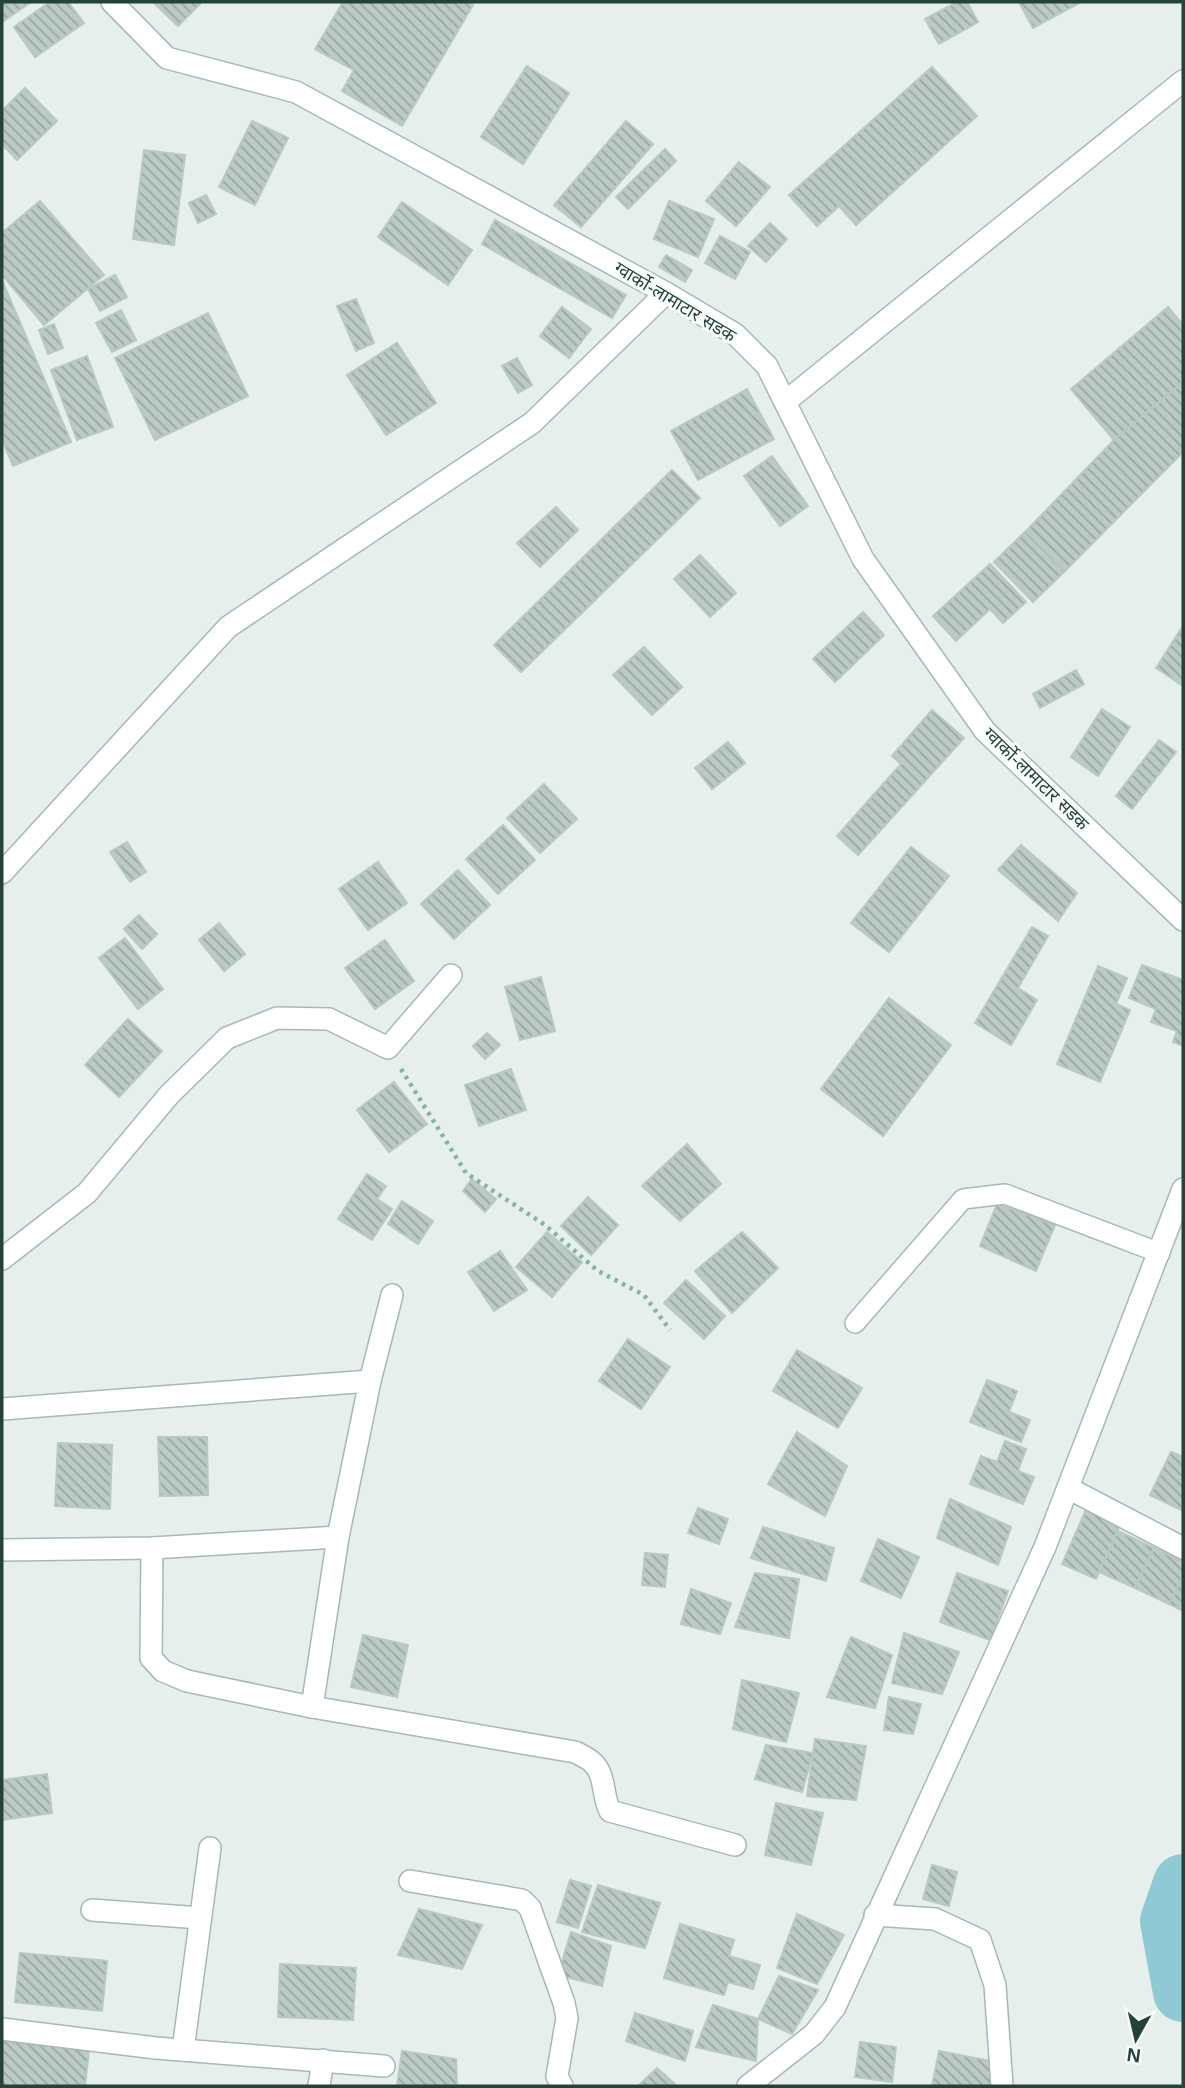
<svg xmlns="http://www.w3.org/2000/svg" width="1185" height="2088" viewBox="0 0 1185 2088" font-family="Arial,'Noto Sans Devanagari',sans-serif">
<defs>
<pattern id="building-back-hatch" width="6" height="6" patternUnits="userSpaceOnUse" patternTransform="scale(1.75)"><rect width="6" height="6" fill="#bbcac4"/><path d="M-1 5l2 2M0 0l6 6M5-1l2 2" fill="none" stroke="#98a6a0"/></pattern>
</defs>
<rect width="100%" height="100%" fill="#e6efeb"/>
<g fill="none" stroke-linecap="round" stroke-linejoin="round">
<path stroke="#8ec9d4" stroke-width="60" d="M1183 1884 1170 1921 1183 1992"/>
</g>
<g fill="url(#building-back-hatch)" stroke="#b8c9c2" stroke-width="2">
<path d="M2 2H31L2 22Z"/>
<path d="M50 2H68L84 23 35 57 14 27Z"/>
<path d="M158 2H202L178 26 155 4Z"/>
<path d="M343 2H467L473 5 402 126 342 91 354 70 315 49Z"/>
<path d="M957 2H967L978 22 939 44 925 19Z"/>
<path d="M1019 2H1081L1033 28Z"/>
<path d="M527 66 569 93 523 164 481 137Z"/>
<path d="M932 67 977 116 856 225 839 206 817 226 789 195Z"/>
<path d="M25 88 57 121 17 160 2 144V111Z"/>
<path d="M252 121 288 138 255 205 219 187Z"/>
<path d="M626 121 653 144 581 227 554 205Z"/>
<path d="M665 149 676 161 628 209 616 197Z"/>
<path d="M144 150 185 155 174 245 133 239Z"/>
<path d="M739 162 770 187 736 226 706 201Z"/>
<path d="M206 195 216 214 198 223 189 203Z"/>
<path d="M40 201 104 275 44 325 2 275V233Z"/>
<path d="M669 201 714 219 698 257 654 239Z"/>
<path d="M402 202 472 250 448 285 378 237Z"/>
<path d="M495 220 626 295 612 318 482 244Z"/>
<path d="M770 223 787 239 766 262 748 246Z"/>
<path d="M720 236 750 252 735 279 705 263Z"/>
<path d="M666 255 692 270 685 282 659 267Z"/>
<path d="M115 275 127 297 100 311 88 289Z"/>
<path d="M2 280 71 442 13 466 2 439Z"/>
<path d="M356 299 374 343 356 351 337 306Z"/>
<path d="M562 307 591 329 569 358 540 336Z"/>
<path d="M1168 307 1183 325V382L1114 440 1071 389Z"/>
<path d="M121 310 136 340 112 352 96 323Z"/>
<path d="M208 313 248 396 155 440 115 358Z"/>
<path d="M54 324 63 348 48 354 39 330Z"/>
<path d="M397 343 436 403 386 435 347 375Z"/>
<path d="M87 356 113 427 77 440 51 370Z"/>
<path d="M517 358 532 385 518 393 502 366Z"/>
<path d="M1183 382V452L1065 571 1026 531 1114 440Z"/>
<path d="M747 389 774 439 698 480 671 431Z"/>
<path d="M772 456 808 506 780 526 744 476Z"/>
<path d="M672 470 700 498 521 672 494 645Z"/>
<path d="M556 507 578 530 540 567 517 543Z"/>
<path d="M1026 531 1065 571 1033 602 994 562Z"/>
<path d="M700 555 736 593 710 617 674 579Z"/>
<path d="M990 564 1026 602 1003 623 990 609 956 641 933 616Z"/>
<path d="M863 612 884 635 835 682 813 659Z"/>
<path d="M1183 626V686L1156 668Z"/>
<path d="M644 647 682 687 652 715 613 675Z"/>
<path d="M1076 670 1084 684 1040 708 1033 694Z"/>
<path d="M1102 709 1130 727 1098 776 1071 757Z"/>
<path d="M932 710 964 738 858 855 837 836 901 764 892 756Z"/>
<path d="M1159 740 1176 752 1132 809 1116 796Z"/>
<path d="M728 742 745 763 712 789 695 768Z"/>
<path d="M544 784 577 819 540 853 507 818Z"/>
<path d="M503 825 535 860 498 894 466 859Z"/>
<path d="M127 842 146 872 130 882 110 852Z"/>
<path d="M1021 845 1077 893 1058 921 998 870Z"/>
<path d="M911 847 949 876 889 952 851 923Z"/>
<path d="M378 862 407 903 368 930 339 889Z"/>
<path d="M458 870 490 905 454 939 421 904Z"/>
<path d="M139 915 157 934 142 949 124 929Z"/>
<path d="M219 923 245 954 224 971 199 940Z"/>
<path d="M1032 927 1048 936 1018 988 1037 1000 1011 1045 975 1023Z"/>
<path d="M125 938 163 989 138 1009 99 958Z"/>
<path d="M385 940 414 981 375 1009 345 968Z"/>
<path d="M1142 965 1183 980V1046L1173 1042 1177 1031 1151 1022 1156 1009 1129 998Z"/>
<path d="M1098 966 1127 978 1116 1004 1130 1010 1100 1082 1057 1064Z"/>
<path d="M541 977 555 1031 520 1040 505 987Z"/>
<path d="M889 998 951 1045 883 1136 821 1089Z"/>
<path d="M128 1019 162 1051 119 1097 85 1065Z"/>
<path d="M487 1033 500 1045 485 1059 473 1046Z"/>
<path d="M511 1069 526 1110 479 1126 465 1085Z"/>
<path d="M394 1082 427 1124 389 1152 357 1110Z"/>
<path d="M687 1144 721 1184 680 1221 642 1186Z"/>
<path d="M367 1174 386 1186 377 1199 392 1209 372 1240 338 1219Z"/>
<path d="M472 1179 496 1199 485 1212 463 1191Z"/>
<path d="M588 1197 618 1225 591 1255 561 1226Z"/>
<path d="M402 1201 433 1221 418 1244 388 1224Z"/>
<path d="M997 1204 1055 1225 1036 1271 980 1246Z"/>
<path d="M547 1232 582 1262 552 1297 516 1267Z"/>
<path d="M742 1232 778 1268 732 1313 695 1271Z"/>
<path d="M500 1251 527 1290 494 1311 468 1272Z"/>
<path d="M686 1280 725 1316 704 1339 664 1303Z"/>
<path d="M628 1339 670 1367 641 1409 599 1381Z"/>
<path d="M797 1350 862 1388 838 1428 773 1391Z"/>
<path d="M987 1380 1017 1391 1009 1412 1030 1420 1021 1442 970 1422Z"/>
<path d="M797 1432 847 1466 825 1516 768 1484Z"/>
<path d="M158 1437H207L208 1495 160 1496Z"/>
<path d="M1005 1441 1026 1449 1018 1471 1034 1477 1023 1504 970 1484 981 1456 997 1462Z"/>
<path d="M58 1443 112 1445 110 1509 55 1506Z"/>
<path d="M1171 1452 1183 1457V1511L1150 1495Z"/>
<path d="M950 1499 1011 1527 998 1565 937 1538Z"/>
<path d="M698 1508 728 1519 719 1544 688 1533Z"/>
<path d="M1086 1510 1120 1525 1096 1579 1062 1564Z"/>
<path d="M763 1527 834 1548 826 1581 751 1558Z"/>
<path d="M1118 1531 1154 1548 1135 1588 1099 1572Z"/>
<path d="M878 1539 919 1557 901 1598 861 1581Z"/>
<path d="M1154 1548 1183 1562V1576L1169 1604 1135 1588Z"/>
<path d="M645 1553 668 1555 665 1587 642 1585Z"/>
<path d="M755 1573 799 1579 789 1638 735 1627Z"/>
<path d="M957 1573 1008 1591 990 1640 940 1622Z"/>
<path d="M1183 1576V1611L1169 1604Z"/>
<path d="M691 1589 731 1603 720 1634 681 1624Z"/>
<path d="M904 1633 959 1652 942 1694 892 1683Z"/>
<path d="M363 1635 408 1645 397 1697 351 1687Z"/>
<path d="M851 1637 892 1655 875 1708 827 1697Z"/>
<path d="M742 1680 799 1693 786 1742 733 1729Z"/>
<path d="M889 1697 921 1704 913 1734 884 1730Z"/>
<path d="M815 1739 866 1746 856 1800 807 1796Z"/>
<path d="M766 1745 813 1753 802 1792 755 1779Z"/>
<path d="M47 1774 52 1813 2 1820V1780Z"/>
<path d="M776 1803 823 1813 811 1865 765 1855Z"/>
<path d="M932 1865 957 1872 949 1906 923 1899Z"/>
<path d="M570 1880 591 1886 578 1928 557 1922Z"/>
<path d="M598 1885 660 1903 645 1948 582 1932Z"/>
<path d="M419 1909 482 1925 462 1969 398 1955Z"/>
<path d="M797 1914 844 1935 817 1984 777 1968Z"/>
<path d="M680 1924 734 1940 729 1956 760 1965 753 1989 728 1982 724 1995 664 1978Z"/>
<path d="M571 1932 611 1946 602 1986 558 1975Z"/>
<path d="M20 1953 107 1961 102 2011 15 2002Z"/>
<path d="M280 1964 356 1968 353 2020 278 2017Z"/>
<path d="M779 1976 818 1990 792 2034 758 2019Z"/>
<path d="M713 2005 758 2019 756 2061 696 2047Z"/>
<path d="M635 2013 693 2031 685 2061 626 2041Z"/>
<path d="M2 2040 89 2050 85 2086H2Z"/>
<path d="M860 2042 896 2047 892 2082 855 2077Z"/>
<path d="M402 2051 456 2059 457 2086H397Z"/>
<path d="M939 2051 996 2062 992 2086H932Z"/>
<path d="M657 2068 677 2086H638Z"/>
</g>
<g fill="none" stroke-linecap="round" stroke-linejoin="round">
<g stroke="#a8b8b2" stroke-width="22">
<path id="service" d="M855 1323 963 1199 1005 1194 1160 1253"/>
</g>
<g stroke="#a8b8b2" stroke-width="24">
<g id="minor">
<path d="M785 402 1183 81"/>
<path d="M2 873 228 627 532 423 666 293"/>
<path d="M2 1259 87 1193 169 1095 227 1038 277 1018 329 1019 388 1048 451 975"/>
<path d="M2 1409 370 1381"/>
<path d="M1068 1488 1183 1548"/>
<path d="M152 1548 151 1658 163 1671 187 1681 312 1707 575 1752C581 1755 590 1759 594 1764 606 1777 602 1796 610 1811L735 1845"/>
<path d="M2 1550 152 1548 338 1537"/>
<path d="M312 1707 338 1537 370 1381 392 1295"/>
<path d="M410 1881 522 1900 530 1908 564 2003 567 2018 557 2076 562 2086"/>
<path d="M92 1910 200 1918"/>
<path d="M875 1915 935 1919 980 1940 995 1985 1002 2086"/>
<path d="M2 2029 156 2048 384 2066"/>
<path d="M183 2050 210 1848"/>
<path d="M319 2086 323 2060"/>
<path d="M748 2086 814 2034 835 2007 1045 1547 1183 1189"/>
</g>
</g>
<g stroke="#a4bbb3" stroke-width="24">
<path id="secondary" d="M112 2 167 58 296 92 666 293 735 334 767 366 863 559 985 731 1183 920"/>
</g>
<path stroke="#86b3a5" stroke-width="4.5" stroke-dasharray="3.5 5" stroke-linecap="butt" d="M401 1069 466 1173 545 1225 598 1271 644 1295 670 1330"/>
<use href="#service" stroke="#fff" stroke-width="19"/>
<use href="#minor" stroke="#fff" stroke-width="21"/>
<use href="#secondary" stroke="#fff" stroke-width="21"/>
</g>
<g text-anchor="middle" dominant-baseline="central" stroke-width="6" stroke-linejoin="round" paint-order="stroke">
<g font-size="18" fill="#24423a" stroke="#f7fbf9">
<text transform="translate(675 302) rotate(31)">ग्वार्को-लामाटार सडक</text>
<text transform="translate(1036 779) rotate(44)">ग्वार्को-लामाटार सडक</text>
</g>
</g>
<rect width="1185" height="2088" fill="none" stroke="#24423a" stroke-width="7"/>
<g transform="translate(1136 2039) rotate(188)" stroke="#f7fbf9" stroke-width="5" paint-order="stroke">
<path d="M0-5L12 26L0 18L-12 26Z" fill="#24423a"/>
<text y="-10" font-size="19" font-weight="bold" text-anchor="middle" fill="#24423a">N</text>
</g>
</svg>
